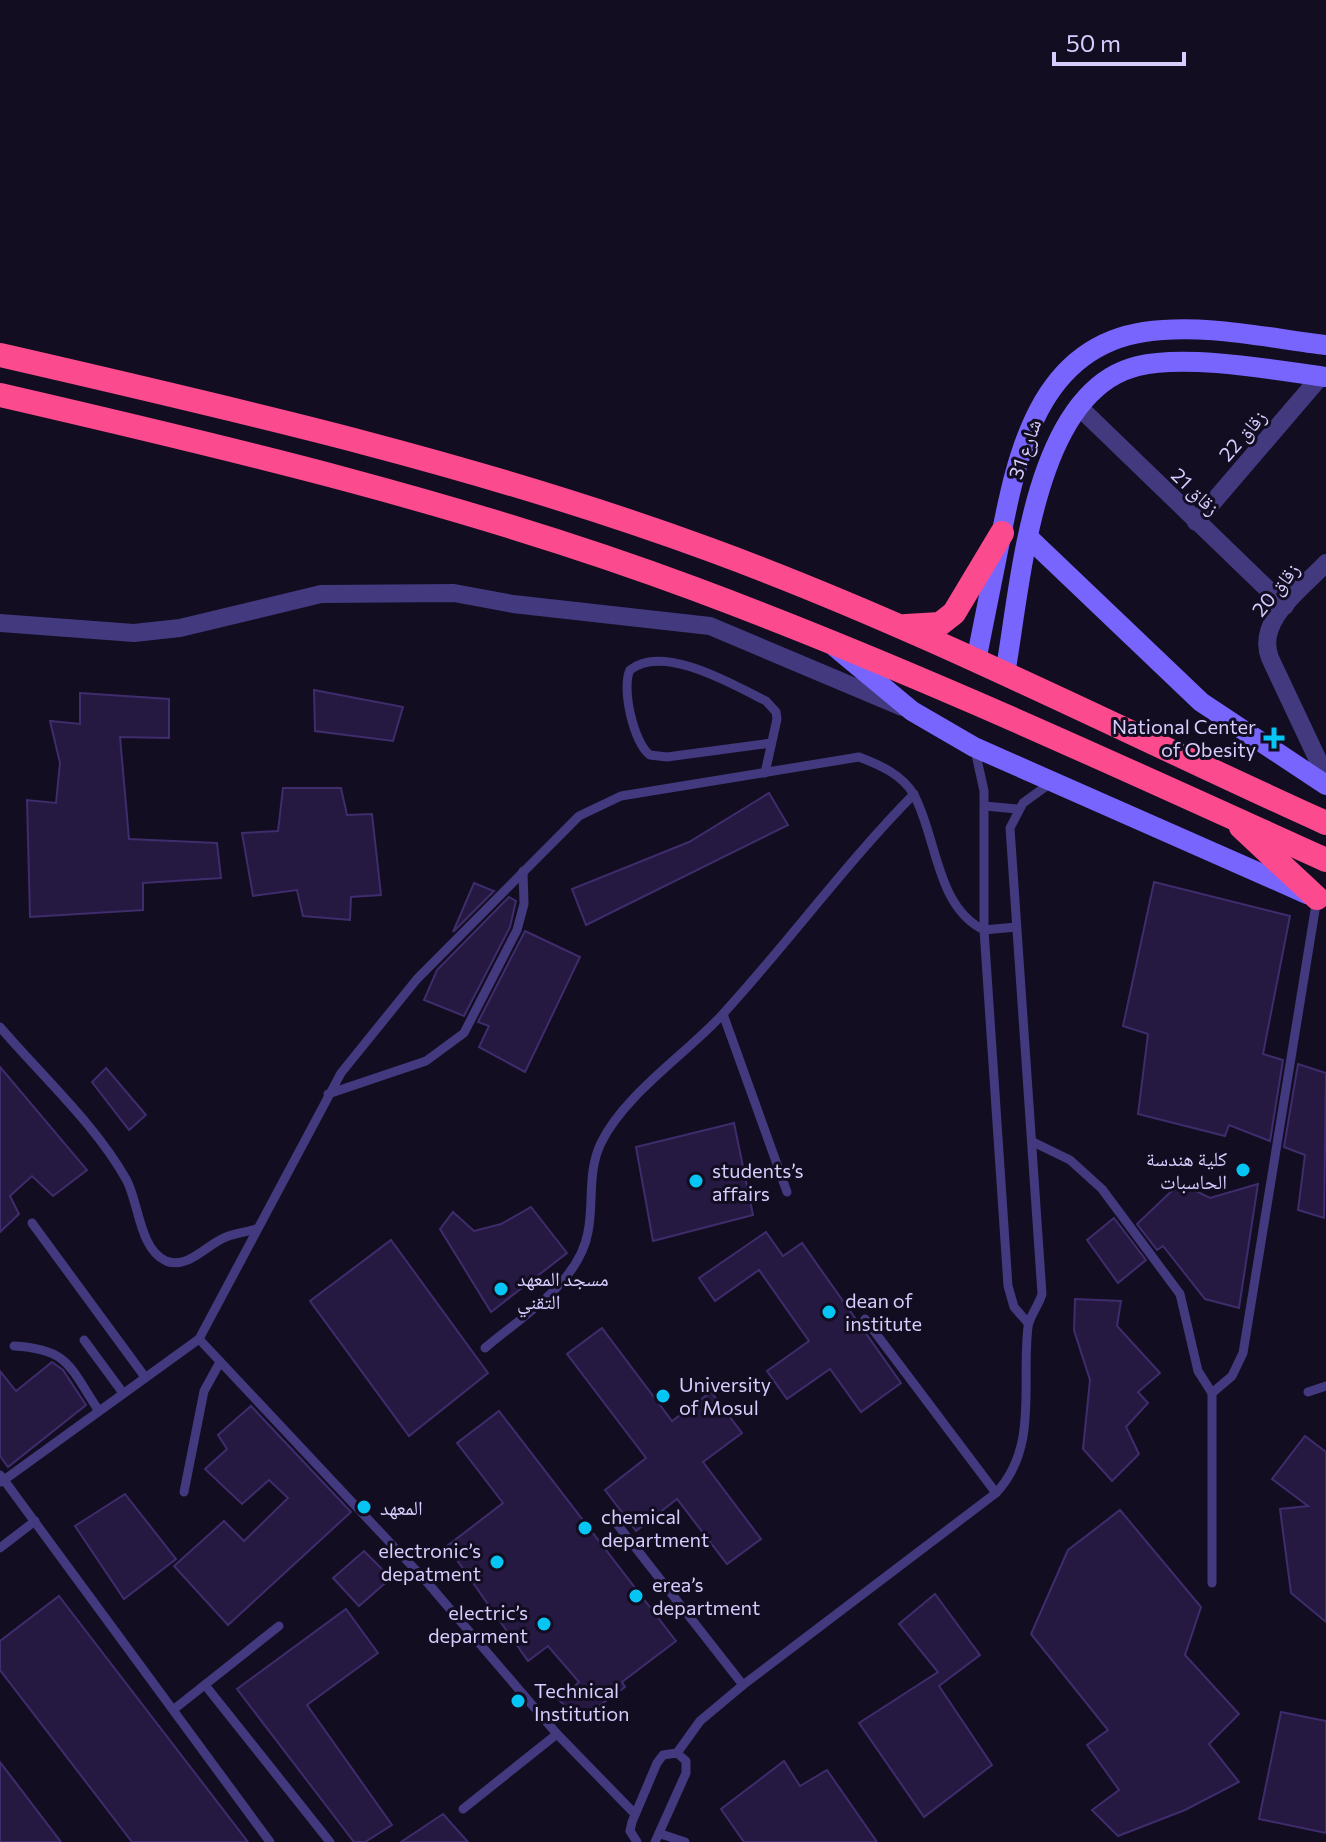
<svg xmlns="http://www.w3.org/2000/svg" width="1326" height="1842" viewBox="0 0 1326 1842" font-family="Commissioner,'Noto Naskh Arabic',sans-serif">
<rect width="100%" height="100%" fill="#120d20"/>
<g fill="#251941" stroke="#3f2c6c" stroke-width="2">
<path d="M314 690 403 707 393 741 315 731Z"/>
<path d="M80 693 169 699V738L120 737 129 839 217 843 221 878 143 883V910L30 917 27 800 56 803 60 763 50 721 80 724Z"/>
<path d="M283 788H341L347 815 372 814 381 895 351 897 350 920 303 916 297 890 253 896 242 833 278 831Z"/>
<path d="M769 793 788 825 586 925 572 889 689 842Z"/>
<path d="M1154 882 1290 916 1263 1054 1283 1060 1270 1141 1229 1125 1225 1136 1138 1114 1148 1034 1123 1026Z"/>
<path d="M474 883 494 891 453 932Z"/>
<path d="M509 897 516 901 510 927 464 1016 424 1000 437 970Z"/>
<path d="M525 931 580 957 525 1072 479 1047 489 1026 478 1022Z"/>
<path d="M1298 1064 1326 1073 1324 1218 1298 1210 1305 1155 1284 1147Z"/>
<path d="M0 1067 87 1170 53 1196 32 1176 10 1196 19 1214 0 1232Z"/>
<path d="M106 1068 146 1115 129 1130 92 1082Z"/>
<path d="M734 1123 753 1215 653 1241 636 1147Z"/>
<path d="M1180 1183 1210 1198 1258 1184 1239 1308 1205 1299 1163 1246 1157 1250 1137 1224Z"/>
<path d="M531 1207 567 1253 491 1312 440 1229 453 1212 474 1231 501 1224Z"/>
<path d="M1114 1218 1146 1260 1118 1283 1087 1240Z"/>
<path d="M766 1232 783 1256 802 1243 901 1383 861 1412 830 1369 787 1399 767 1371 809 1341 759 1270 715 1301 699 1278Z"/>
<path d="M391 1240 488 1373 409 1436 310 1301Z"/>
<path d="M1075 1299 1121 1301 1117 1326 1160 1373 1138 1392 1148 1403 1126 1427 1139 1454 1112 1481 1083 1449 1090 1380 1074 1330Z"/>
<path d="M602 1328 672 1421 711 1392 742 1433 703 1462 761 1539 727 1564 677 1499 636 1531 605 1490 646 1458 567 1354Z"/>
<path d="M52 1362 63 1370 86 1405 8 1467 0 1456V1371L16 1391Z"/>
<path d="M251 1406 351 1512 228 1625 174 1566 224 1521 244 1541 288 1498 269 1480 242 1504 205 1469 227 1449 218 1435Z"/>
<path d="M499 1411 676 1641 622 1682 625 1687 580 1720 559 1700 579 1682 548 1646 528 1661 447 1546 503 1503 457 1443Z"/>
<path d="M1305 1436 1326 1452V1622L1291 1593 1280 1509 1308 1506 1272 1479Z"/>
<path d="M125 1494 176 1559 124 1599 75 1526Z"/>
<path d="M1120 1510 1201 1607 1185 1655 1239 1714 1209 1744 1239 1782 1185 1810 1118 1836 1092 1810 1119 1790 1087 1745 1108 1730 1031 1634 1068 1550Z"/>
<path d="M364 1551 391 1578 359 1606 333 1578Z"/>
<path d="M935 1594 980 1655 939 1686 992 1765 924 1817 859 1723 938 1672 899 1624Z"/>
<path d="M59 1596 248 1842H132L0 1670V1641Z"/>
<path d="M346 1609 378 1653 307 1705 392 1825 365 1842H354L237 1689Z"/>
<path d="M1281 1712 1326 1721V1833L1259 1819Z"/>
<path d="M784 1761 800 1786 827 1770 877 1842H744L721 1809Z"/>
<path d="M0 1762 61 1842H0Z"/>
<path d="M443 1814 468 1842H401Z"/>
</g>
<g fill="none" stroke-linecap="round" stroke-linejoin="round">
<g stroke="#42397e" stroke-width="9">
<path d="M975 750 984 791V930L1008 1286 1014 1307 1028 1323"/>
<path d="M765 773 777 719 776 712 766 701C734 685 663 643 630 670 621 688 634 744 650 755L667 757 771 743"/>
<path d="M985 806 1017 809"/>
<path d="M723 1014 787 1192"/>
<path d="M0 1027C42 1076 95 1124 126 1179 139 1202 139 1249 166 1261 188 1270 207 1244 226 1237 236 1233 247 1232 256 1229"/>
<path d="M328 1094 426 1061 464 1033 517 930 524 904 523 871"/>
<path d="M1033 1142 1070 1160 1102 1189 1180 1294 1198 1371 1212 1393V1583"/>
<path d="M32 1223 145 1377"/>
<path d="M865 1319 996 1493"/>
<path d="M199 1339 426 1581 557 1734 635 1814"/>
<path d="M84 1340 123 1393"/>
<path d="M14 1346C70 1349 70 1368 99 1411"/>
<path d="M485 1348C521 1317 579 1283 588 1232 594 1202 587 1172 601 1143 624 1095 686 1054 722 1015 788 943 845 864 914 794"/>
<path d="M1308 1392 1326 1386"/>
<path d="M1212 1393 1232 1376 1243 1353 1317 898"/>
<path d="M0 1475 4 1480 199 1339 341 1073 417 979 579 816 621 796 859 757C880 765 903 775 914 795 937 837 936 907 984 930L1016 927"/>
<path d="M1 1482 4 1480 270 1842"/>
<path d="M184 1492 204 1391 220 1362"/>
<path d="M613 1519 743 1685"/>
<path d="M0 1548 35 1521"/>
<path d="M205 1685 330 1842"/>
<path d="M173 1710 279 1626"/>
<path d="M677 1753 700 1721 743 1685 996 1493C1039 1447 1021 1385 1028 1327 1029 1317 1039 1305 1042 1294L1010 828 1023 803 1052 782"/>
<path d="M463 1809 557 1734"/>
<path d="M661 1834 685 1842"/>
<path d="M637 1842 630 1831 632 1822 657 1763 663 1755 677 1753 686 1761V1773L655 1842"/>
</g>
<g stroke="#42397e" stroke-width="18">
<path d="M1078 406 1285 606"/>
<path d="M1196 522 1321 376"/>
<path d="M1326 563C1303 588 1255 620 1270 658L1326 777"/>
<path d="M0 623 134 633 180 628 321 594 454 593 513 604 710 626 902 707"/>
</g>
<g stroke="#7765fd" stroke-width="20">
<path d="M1029 538 1201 702 1326 785"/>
<path d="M835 647 912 711 974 747 1307 894"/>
<path d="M976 661C984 621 992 581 1000 541 1017 454 1039 348 1144 332 1203 323 1267 338 1326 345"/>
<path d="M1005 674C1021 585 1032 391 1138 366 1186 354 1275 370 1326 377"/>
</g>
<g stroke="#fc4a8e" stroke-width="24">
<path d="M0 355C239 410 480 465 711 550 921 627 1122 731 1326 823"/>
<path d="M0 395C234 449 470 505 695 589 910 669 1118 766 1326 860"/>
<path d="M906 626 940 624 954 613 1002 533"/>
<path d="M1241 827 1317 898"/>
</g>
</g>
<g fill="#04c5f3" stroke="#120d20" stroke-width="3">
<path d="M1270 726h8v8h8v8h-8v8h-8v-8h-8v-8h8z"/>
<circle cx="1243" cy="1170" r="8"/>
<circle cx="696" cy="1181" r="8"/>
<circle cx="501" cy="1289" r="8"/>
<circle cx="829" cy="1312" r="8"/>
<circle cx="663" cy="1396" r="8"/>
<circle cx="364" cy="1507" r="8"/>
<circle cx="585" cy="1528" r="8"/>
<circle cx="497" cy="1562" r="8"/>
<circle cx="636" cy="1596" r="8"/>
<circle cx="544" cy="1624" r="8"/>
<circle cx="518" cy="1701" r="8"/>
</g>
<g text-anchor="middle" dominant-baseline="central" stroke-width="6" stroke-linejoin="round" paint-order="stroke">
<g font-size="20" fill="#d7cdfe" stroke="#120d20">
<text transform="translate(1242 435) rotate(-49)">زقاق 22</text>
<text transform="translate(1024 449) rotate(-71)">شارع 31</text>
<text transform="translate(1196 491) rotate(44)">زقاق 21</text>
<text transform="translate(1275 589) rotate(-51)">زقاق 20</text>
</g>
<g font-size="20" fill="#d7cdfe" stroke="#120d20" text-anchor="start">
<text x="1256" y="726" text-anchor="end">National Center<tspan x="1256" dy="23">of Obesity</tspan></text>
<text x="1227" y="1158" text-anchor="end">كلية هندسة<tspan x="1227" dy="23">الحاسبات</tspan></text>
<text x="712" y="1170">students’s<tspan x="712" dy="23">affairs</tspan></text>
<text x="517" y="1278">مسجد المعهد<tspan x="517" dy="23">التقني</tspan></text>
<text x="845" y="1300">dean of<tspan x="845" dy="23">institute</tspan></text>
<text x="679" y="1384">University<tspan x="679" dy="23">of Mosul</tspan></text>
<text x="380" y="1507">المعهد</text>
<text x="601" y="1516">chemical<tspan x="601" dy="23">department</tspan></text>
<text x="481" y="1550" text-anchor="end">electronic’s<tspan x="481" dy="23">depatment</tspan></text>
<text x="652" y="1584">erea’s<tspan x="652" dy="23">department</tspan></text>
<text x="528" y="1612" text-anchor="end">electric’s<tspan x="528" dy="23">deparment</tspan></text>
<text x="534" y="1690">Technical<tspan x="534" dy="23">Institution</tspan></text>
</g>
</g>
<path d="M1054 52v12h130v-12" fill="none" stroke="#d7cdfe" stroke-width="4"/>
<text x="1066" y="52" font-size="24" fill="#d7cdfe" stroke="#120d20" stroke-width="6" paint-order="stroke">50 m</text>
</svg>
